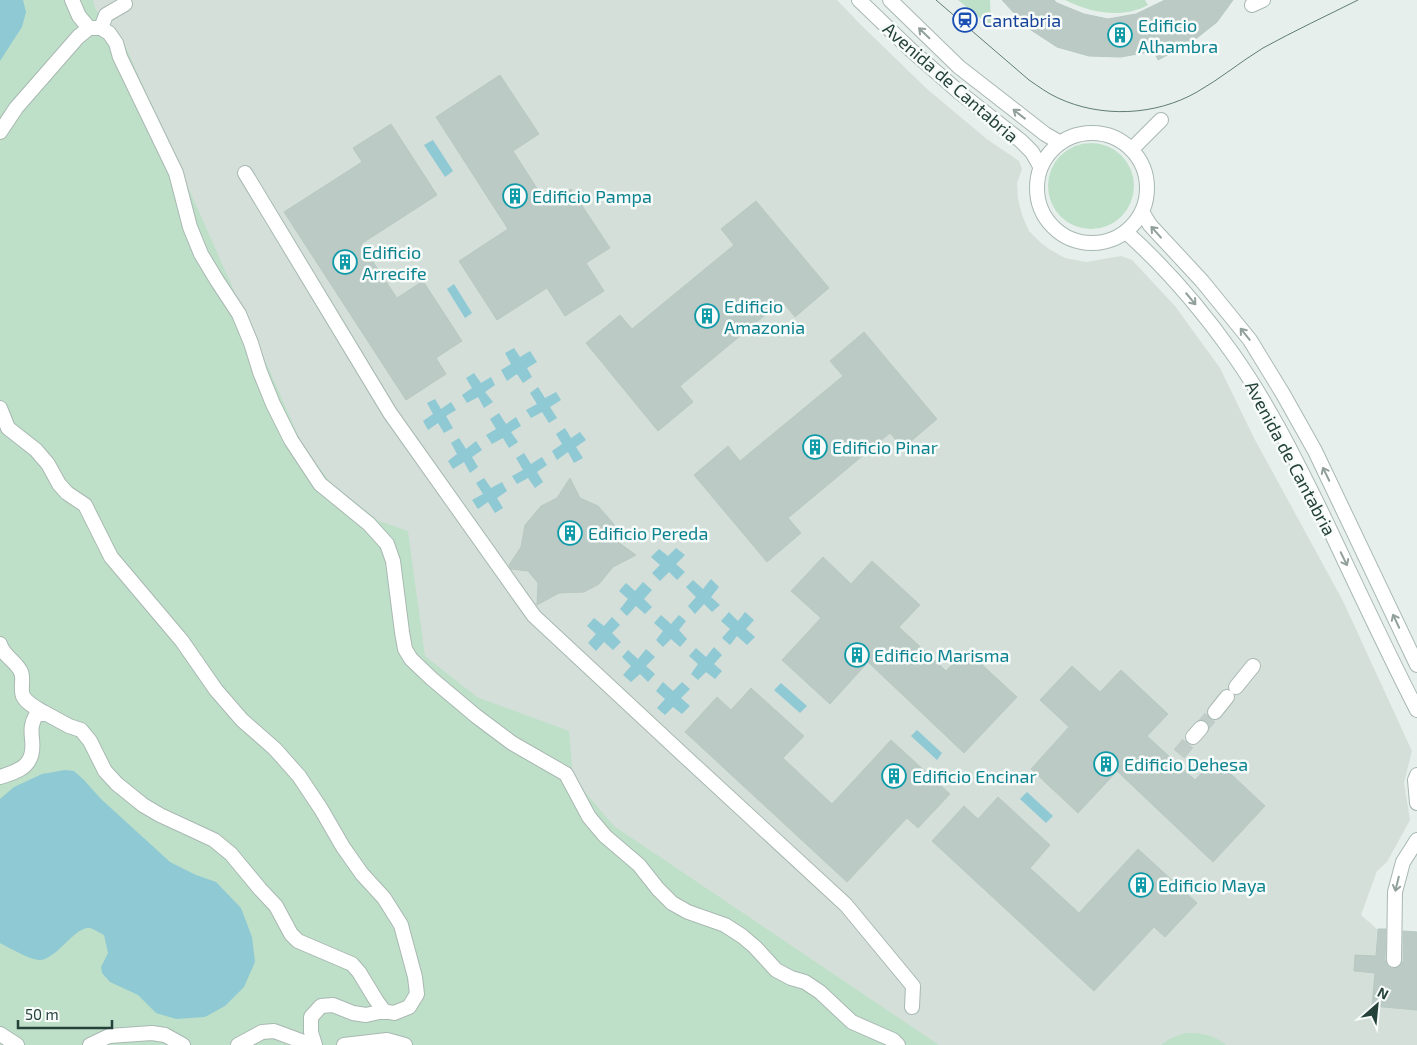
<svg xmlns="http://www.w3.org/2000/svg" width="1417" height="1045" viewBox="0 0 1417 1045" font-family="'Exo 2',sans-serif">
<rect width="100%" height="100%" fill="#e6efeb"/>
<path fill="#d4dfda" d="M0 0H837L859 23 927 89 988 140 1019 161 1022 169 1017 183 1018 199 1022 215 1029 231 1040 242 1049 249 1065 258 1086 262 1121 256 1132 260 1175 306 1220 368 1254 438 1343 601 1412 751 1404 783 1410 820 1387 862 1377 871 1361 915 1377 929 1376 958 1417 963V1045H0Z"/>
<g fill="#bfe0c8">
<path d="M0 0H93L96 10 121 36 303 446 330 482 379 521 408 531 425 656 477 697 569 731 573 778 614 826 939 1045H0Z"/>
<path d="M958 0H990L991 27Z"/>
<path d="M1065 0H1145L1148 5C1122 19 1091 13 1065 0Z"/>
<circle cx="1091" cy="186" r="43"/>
<path d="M1185 1033C1202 1033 1212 1034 1226 1045H1161L1169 1039Z"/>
</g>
<g fill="#8ec9d4">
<path d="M0 0H23L26 12 22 27 0 61Z"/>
<path d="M433 140 453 171 445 177 424 145Z"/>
<path d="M454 284 472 313 465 318 447 289Z"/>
<path d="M514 348 520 357 530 351 537 362 527 368 532 377 523 383 517 374 507 381 501 370 511 364 505 353Z"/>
<path d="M474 373 481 383 491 377 495 385 485 392 493 402 484 408 478 397 467 403 462 395 472 388 466 378Z"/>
<path d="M538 387 545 398 556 392 561 400 550 407 557 418 549 423 542 412 531 418 526 410 537 404 530 393Z"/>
<path d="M435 399 441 409 451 402 456 410 446 416 453 428 444 433 438 423 428 430 423 421 433 414 427 403Z"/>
<path d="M499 413 506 424 516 417 521 426 511 432 518 442 509 448 503 438 492 444 486 435 496 429 490 419Z"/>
<path d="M565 428 571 438 580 432 586 440 576 447 583 458 574 463 568 452 557 460 552 451 562 444 556 434Z"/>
<path d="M459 438 466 449 476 441 482 450 472 457 478 467 470 473 464 462 453 469 448 461 457 454 451 443Z"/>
<path d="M524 453 531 464 542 457 547 465 537 472 543 482 535 488 528 478 517 484 512 476 523 470 516 458Z"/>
<path d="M484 478 491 488 502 482 507 491 497 498 503 508 495 513 488 502 478 509 472 500 483 494 476 483Z"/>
<path d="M676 548 685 555 676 564 685 572 677 580 669 572 660 581 652 573 660 565 651 557 659 549 668 556Z"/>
<path d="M711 579 719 587 711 597 720 605 712 612 704 604 695 614 688 606 696 597 686 587 693 580 703 589Z"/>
<path d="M643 582 652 590 644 599 652 607 645 614 636 606 627 616 620 609 628 599 619 591 626 583 635 591Z"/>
<path d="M729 612 738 621 745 612 754 620 746 629 755 637 747 645 737 636 730 645 722 638 730 629 721 621Z"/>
<path d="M661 615 671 624 679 615 686 621 679 630 687 639 680 647 671 639 663 647 656 640 663 631 654 623Z"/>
<path d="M612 617 620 625 612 633 621 642 613 650 604 642 596 651 588 643 596 634 587 626 594 618 604 626Z"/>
<path d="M714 647 722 655 714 664 722 671 715 679 706 672 698 680 691 674 698 664 689 656 696 648 706 657Z"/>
<path d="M646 649 655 657 646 666 655 674 648 682 640 674 631 682 623 675 631 666 622 657 628 650 638 659Z"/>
<path d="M663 682 673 691 682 682 690 689 681 698 690 706 682 714 673 707 665 715 657 708 665 699 656 691Z"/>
<path d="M781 683 807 706 800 713 774 690Z"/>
<path d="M917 730 942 753 937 760 911 736Z"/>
<path d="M65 770 74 771 84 780 101 799 170 862 196 875 216 882 241 908 252 937 255 962 244 987 225 1006 205 1017 176 1019 156 1013 138 995 110 982 102 973 101 967 108 953 104 935C100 933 94 929 90 928 74 926 57 960 39 960 28 959 10 948 0 943V799L14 787 42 774Z"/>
<path d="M1027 792 1053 816 1046 823 1020 799Z"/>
</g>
<g fill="#bbcac4" stroke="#b8c9c2">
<path d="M1002 0H1054L1057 3 1084 14 1108 19 1136 14 1165 0H1233L1217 22 1193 41 1158 60 1154 51 1121 57 1089 56 1057 47 1028 28Z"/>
<path d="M500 75 539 134 513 151 547 204 571 189 610 248 586 263 604 291 565 316 547 288 497 320 459 261 508 229 436 117Z"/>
<path d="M391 124 437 195 361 244 397 298 423 281 462 341 436 358 446 374 406 400 284 212 362 162 353 148Z"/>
<path d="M756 201 829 288 795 317 782 301 680 386 693 402 658 431 586 343 620 315 632 329 734 245 721 229Z"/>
<path d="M864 332 937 419 903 448 890 433 788 518 801 533 767 562 694 475 728 446 740 461 843 376 830 361Z"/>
<path d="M570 478 580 498 598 506 613 523 618 542 636 555 613 567 599 584 584 592 559 593 537 605 538 583 528 571 511 569 509 565 521 547 525 525 541 506 557 498Z"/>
<path d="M823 557 851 584 872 561 920 605 899 627 946 671 966 650 1017 697 964 753 868 662 830 704 782 660 821 618 791 591Z"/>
<path d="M1072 666 1100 692 1121 670 1168 714 1147 736 1195 780 1215 759 1265 806 1213 862 1117 771 1078 813 1031 769 1069 727 1040 700Z"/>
<path d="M751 688 804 736 783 758 832 804 891 740 950 794 918 828 907 818 847 882 685 732 717 697 731 710Z"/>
<path d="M998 797 1050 845 1030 868 1079 913 1138 849 1197 903 1165 937 1154 927 1094 991 932 841 964 806 978 819Z"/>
<path d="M1378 929H1386L1385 960 1389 967 1393 969 1399 967 1403 961V931L1417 932V1010L1372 1006 1375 973 1354 971 1355 955 1376 956Z"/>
</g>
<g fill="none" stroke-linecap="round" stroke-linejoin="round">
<g stroke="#bfccc8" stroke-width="14" stroke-dasharray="14 7" stroke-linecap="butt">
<path d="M1201 728 1215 712"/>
<path d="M1179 754 1193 737"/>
</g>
<g stroke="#a8b8b2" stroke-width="16">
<g id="minor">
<path d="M72 0 79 16 89 28"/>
<path d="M859 0 911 50 959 92 1021 141 1032 152 1040 166"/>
<path d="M890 0 959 67 1045 134 1059 142"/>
<path d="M1252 5 1263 0"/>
<path d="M101 28 106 15 125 4"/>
<path d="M0 132 16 108 78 37 89 28H101L109 33 116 43 120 57 176 173 190 227 201 254 216 279 239 314 251 343 260 372 273 404 291 440 320 484 369 524 387 544 393 561 402 632 405 649 411 659 432 679 476 716 512 743 566 774 589 817 605 836 639 865 658 889 672 903 688 912 725 925 742 936 755 947 776 970 791 978 805 982 820 992 852 1022 893 1040 898 1045"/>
<circle cx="1092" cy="188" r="55"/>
<path d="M1132 149 1161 120"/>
<path d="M245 173 390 413 534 616 692 763 846 905 913 986 912 1007"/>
<path d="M1142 212 1150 225 1202 281 1250 340 1283 394 1315 451 1417 665"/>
<path d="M1126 232C1166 268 1202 310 1233 354 1267 402 1294 456 1320 509 1352 576 1383 644 1417 710"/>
<path d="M0 408 8 428 36 450 48 464 59 484 67 493 85 505 111 557 182 641 216 690 242 720 275 749 299 776 321 809 343 847 362 874 384 898 401 925 415 977 417 994 409 1007 394 1013 384 1011 366 1015 353 1013 333 1005 321 1006 311 1017V1032L315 1045"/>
<path d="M0 644C3 656 16 661 21 672 24 679 20 689 23 696 27 704 37 708 45 713"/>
<path d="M1236 687 1253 666"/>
<path d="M1215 712 1227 697"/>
<path d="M1193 737 1201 728"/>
<path d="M1417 775 1415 780 1417 803"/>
<path d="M0 777C22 770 35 765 32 739 31 729 31 724 36 715L45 713 69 726 81 730 90 741 105 771 117 784 143 805 160 815 214 840 231 854 260 889 276 906 291 934 298 941 352 964 359 972 376 1000 384 1011"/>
<path d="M1394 960 1395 892 1403 862 1417 840"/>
<path d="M0 1034 17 1045"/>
<path d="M90 1045 109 1036 152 1033 165 1035 183 1045"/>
<path d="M238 1045 262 1032 274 1031 312 1045"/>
<path d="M344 1045 387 1040 405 1045"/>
</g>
</g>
<use href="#minor" stroke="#fff" stroke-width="14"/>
<path stroke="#5f7d75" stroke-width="1" d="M936 0 1029 80C1038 86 1047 93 1058 98 1101 118 1155 116 1197 92 1220 79 1240 62 1263 48 1294 31 1326 16 1358 0"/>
</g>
<defs><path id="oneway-shaft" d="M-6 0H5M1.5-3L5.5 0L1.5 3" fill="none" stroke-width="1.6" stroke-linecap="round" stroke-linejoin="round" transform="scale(1.25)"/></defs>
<g stroke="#92a09c">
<use href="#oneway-shaft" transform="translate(924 33) rotate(-136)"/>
<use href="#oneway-shaft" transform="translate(1019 114) rotate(-142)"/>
<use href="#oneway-shaft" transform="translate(1156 232) rotate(-132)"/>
<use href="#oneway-shaft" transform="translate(1191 299) rotate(50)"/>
<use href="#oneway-shaft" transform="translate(1245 334) rotate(-129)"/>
<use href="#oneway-shaft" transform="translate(1326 474) rotate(-116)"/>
<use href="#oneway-shaft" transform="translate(1344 559) rotate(64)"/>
<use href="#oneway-shaft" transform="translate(1396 621) rotate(-115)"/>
<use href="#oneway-shaft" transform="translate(1397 884) rotate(104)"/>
</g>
<defs>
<g id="station-ring" transform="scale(1.25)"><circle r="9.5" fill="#f7fbf9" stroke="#1a4fb4" stroke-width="1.5"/><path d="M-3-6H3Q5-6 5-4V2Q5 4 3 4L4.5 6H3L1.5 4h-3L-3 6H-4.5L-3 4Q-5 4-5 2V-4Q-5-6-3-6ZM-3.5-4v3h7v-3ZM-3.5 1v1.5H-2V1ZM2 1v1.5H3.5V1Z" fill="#1a4fb4"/></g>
<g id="building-ring" transform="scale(1.25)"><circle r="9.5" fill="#f7fbf9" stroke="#0f9aa8" stroke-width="1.5"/><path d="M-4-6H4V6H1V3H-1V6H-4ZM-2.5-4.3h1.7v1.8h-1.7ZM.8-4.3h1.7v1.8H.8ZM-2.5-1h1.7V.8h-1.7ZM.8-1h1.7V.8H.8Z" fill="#0f9aa8"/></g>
</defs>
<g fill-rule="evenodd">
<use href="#station-ring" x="965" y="20"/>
<use href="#building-ring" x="1120" y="35"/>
<use href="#building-ring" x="515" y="196"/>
<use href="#building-ring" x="345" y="262"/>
<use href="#building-ring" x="707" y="316"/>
<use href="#building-ring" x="815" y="447"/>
<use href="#building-ring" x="570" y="533"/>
<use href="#building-ring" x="857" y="655"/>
<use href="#building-ring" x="1106" y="764"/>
<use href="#building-ring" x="894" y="776"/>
<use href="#building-ring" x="1141" y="885"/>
</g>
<g text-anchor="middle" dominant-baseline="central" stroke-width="5" stroke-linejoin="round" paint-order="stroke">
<g font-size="18" fill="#164399" stroke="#f7fbf9" text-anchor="start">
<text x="982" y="20">Cantabria</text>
</g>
<g font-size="18" fill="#0d838f" stroke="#f7fbf9" text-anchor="start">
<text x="1138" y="25">Edificio<tspan x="1138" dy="21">Alhambra</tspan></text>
<text x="532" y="196">Edificio Pampa</text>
<text x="362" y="252">Edificio<tspan x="362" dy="21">Arrecife</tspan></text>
<text x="724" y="306">Edificio<tspan x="724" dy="21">Amazonia</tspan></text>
<text x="832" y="447">Edificio Pinar</text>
<text x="588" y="533">Edificio Pereda</text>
<text x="874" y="655">Edificio Marisma</text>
<text x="1124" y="764">Edificio Dehesa</text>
<text x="912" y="776">Edificio Encinar</text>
<text x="1158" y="885">Edificio Maya</text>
</g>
<g font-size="18" fill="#24423a" stroke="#f7fbf9">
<text transform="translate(951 82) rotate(41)">Avenida de Cantabria</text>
<text transform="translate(1291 458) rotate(62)">Avenida de Cantabria</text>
</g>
</g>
<g transform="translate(1377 1005) rotate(27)" stroke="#f7fbf9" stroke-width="4" paint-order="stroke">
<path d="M0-4L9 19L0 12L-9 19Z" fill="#24423a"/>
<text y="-8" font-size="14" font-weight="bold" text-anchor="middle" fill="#24423a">N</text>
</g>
<path d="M18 1020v8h94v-8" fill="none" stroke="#24423a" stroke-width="2.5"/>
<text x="25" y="1020" font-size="15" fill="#24423a" stroke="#f7fbf9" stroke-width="4" paint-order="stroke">50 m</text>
</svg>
